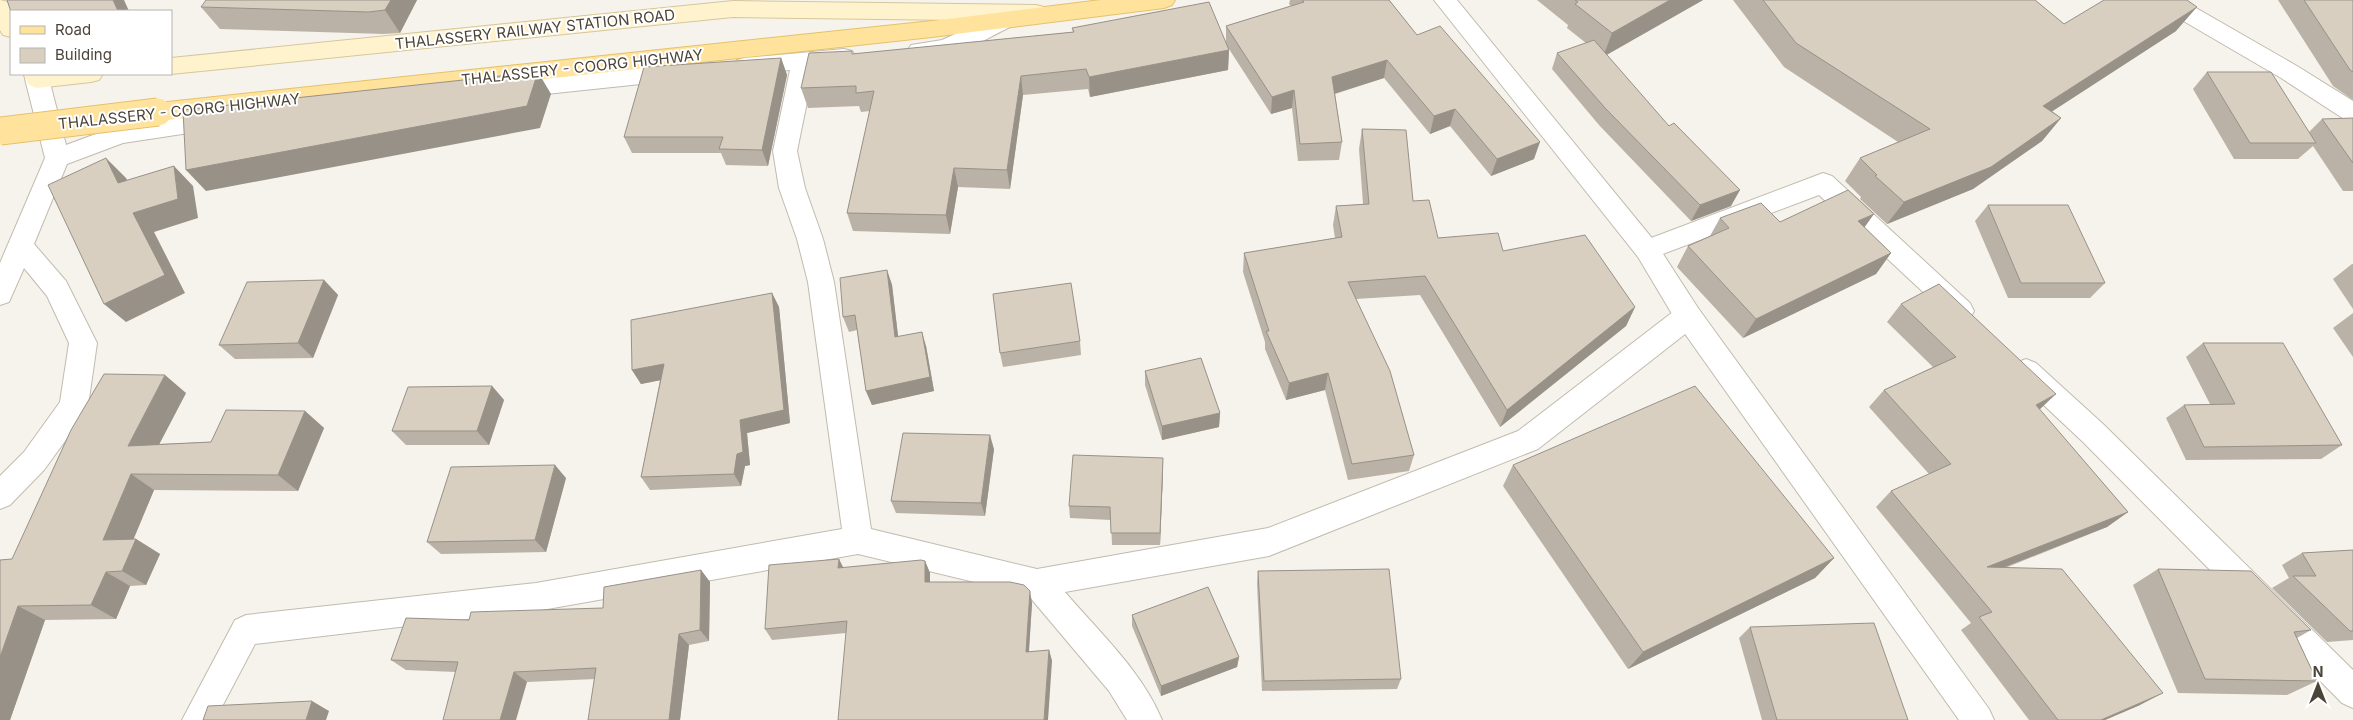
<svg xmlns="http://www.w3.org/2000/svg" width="2353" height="720" viewBox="0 0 2353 720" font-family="Inter,sans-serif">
<rect width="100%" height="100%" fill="#f6f3ec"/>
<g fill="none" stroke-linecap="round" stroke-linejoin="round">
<g stroke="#c2bbae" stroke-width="2">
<g id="minor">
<path d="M2153 0H2182L2297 66 2353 101V122L2344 119 2281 78 2156 5Z"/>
<path d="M1006 11 1014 13 1017 19 1014 25C984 39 945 67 911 57L907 51 911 45 942 40Z"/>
<path d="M844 49 852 51 856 57 852 63 814 68 797 151 805 188 823 239 834 282 871 529 1037 569 1268 528 1518 431 1678 308 1688 305 1698 308 1701 316 1698 324 1538 449 1269 556 1065 592C1099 632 1142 671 1162 720H1127L1109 691 1028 595 858 554 536 611 255 644 215 720H182L235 620 246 615 536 583 842 529 808 282 797 239 779 188 773 151 790 70 745 74 737 72 733 66 737 60 745 58Z"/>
<path d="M679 64 687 66 691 72 687 78 679 80 508 98 500 95 496 89 500 83 508 80Z"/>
<path d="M28 74H46L49 79 66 145 120 125 222 110 231 113 234 119 231 125 222 128 123 143 67 164 34 244 66 281 97 343 88 406 84 415 44 470 10 505 0 509V476L24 452 60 402 69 343 47 296 24 268 9 302 0 305V263L45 158 25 79Z"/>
<path d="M1823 173 1832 176 1970 303 1974 311 1970 319 1961 322 1952 319 1819 195 1647 260 1638 257 1634 250 1638 243Z"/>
<path d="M2026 359 2036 363 2103 424 2353 670V708L2342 703 2083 442 2016 379 2012 371 2016 363Z"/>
</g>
</g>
<g stroke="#c2bbae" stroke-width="2">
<path id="tertiary" d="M1434 0H1457L1656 243 1698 308 1989 709 1994 720H1959L1678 324 1638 257Z"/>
</g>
<g stroke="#d6c79b" stroke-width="2">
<g id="secondary">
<path d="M0 0 8 2 13 11H11V37L3 35 0 30Z"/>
<path d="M733 1 1036 5 1044 7 1047 13 1044 19 1036 21 733 17 171 74H169H171V58Z"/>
<path d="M23 74H103L99 80 91 82 37 88 29 85Z"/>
</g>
</g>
<g stroke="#e6c16a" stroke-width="2">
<path id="primary" d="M1101 0H1175L1172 5 1164 8 932 37 158 121 149 118 146 112 149 106 158 103 932 21Z"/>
</g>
<use href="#minor" fill="#fff" fill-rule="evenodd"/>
<use href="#tertiary" fill="#fff" fill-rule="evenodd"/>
<use href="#secondary" fill="#fff3cd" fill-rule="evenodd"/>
<use href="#primary" fill="#ffe39c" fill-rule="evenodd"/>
<g stroke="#e6c16a" stroke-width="29" stroke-linecap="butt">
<path id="primary-bridge" d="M0 131 158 112"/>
</g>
<use href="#primary-bridge" stroke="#ffe39c" stroke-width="27"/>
</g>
<g fill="#bab2a6">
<path d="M417 0 400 33 384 34 220 29 201 7Z"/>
<path d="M1290 0H1389L1417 35 1534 159 1491 176 1450 126 1430 134 1384 78 1335 94 1342 142 1339 160 1298 161 1292 108 1271 114 1229 49 1228 70 1090 97 1088 89 1023 95 1010 189 958 187 950 234 853 231 847 213 870 111 861 112 859 106 808 108 801 88 853 54 1073 32 1072 28 1226 42V26L1291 6 1289 4Z"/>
<path d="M1537 0H1703L1606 55 1731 206 1691 221 1599 125 1552 69 1557 53 1586 43 1567 28 1568 25Z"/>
<path d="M1733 0H2035L2064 24 2176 31 2052 111 2061 118 2042 141 1973 189 1887 224 1860 199 1861 197 1845 181 1860 158 1898 142 1784 67Z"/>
<path d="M2278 0H2353V100L2333 86Z"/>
<path d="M781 58 787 75 768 166 726 165 721 153H632L624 137Z"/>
<path d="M2207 72 2309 132 2322 119 2353 118V191H2343L2313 146 2298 159H2234L2193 89Z"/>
<path d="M1362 129 1413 201 1438 238 1503 251 1635 307 1626 326 1500 427 1420 295 1356 299 1414 455 1409 471 1348 480 1325 390 1286 400 1265 349V342L1243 272 1244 253 1335 238 1333 225 1336 206 1363 204 1359 149Z"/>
<path d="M1988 205 2105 283 2090 298H2008L1975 221Z"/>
<path d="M1720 218 1865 228 1891 253 1876 274 1743 338 1677 267 1688 246 1710 236Z"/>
<path d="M2352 264H2353V309L2333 279Z"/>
<path d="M887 270 892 285 898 337 926 346 934 391 872 405 866 391 857 330 849 332 843 317Z"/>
<path d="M324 280 338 295 313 358 235 359 219 345Z"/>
<path d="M772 293 779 307 790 423 747 433 750 465 745 466 741 486 650 490 641 477 660 380 641 384 632 370Z"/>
<path d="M1901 304 2039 409 2128 512 2107 527 2005 568 2140 705 2105 720H2029L1961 630 1971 623 1876 507 1891 491 1929 474 1869 407 1884 390 1933 367 1887 322Z"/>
<path d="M2353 313V357L2333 328Z"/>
<path d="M1080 341 1081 355 1003 367 1000 353Z"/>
<path d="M2203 343 2342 445 2321 459 2186 460 2166 418 2184 405 2210 404 2186 357Z"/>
<path d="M1145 371 1220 413 1219 427 1162 440 1145 385Z"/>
<path d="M492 386 504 400 489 445H406L392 431Z"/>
<path d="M186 393 159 444 211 442 305 411 324 428 298 491 154 490 133 539H136L160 554 146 585 130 586 116 619 45 620 10 720H0L12 559Z"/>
<path d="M994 449 985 516 896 513 891 501Z"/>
<path d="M1163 458V471L1160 545H1112L1111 520 1070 518 1069 506Z"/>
<path d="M1513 465 1834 558 1815 578 1628 669 1503 486Z"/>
<path d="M566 478 546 552 441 554 427 542Z"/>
<path d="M2353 550V640L2327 642 2272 588 2289 578 2282 565 2302 553Z"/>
<path d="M925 561 930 573V582L1032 603 1029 652 1049 650 1052 661 846 633 772 640 765 629 844 568Z"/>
<path d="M2158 569 2311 630 2297 638 2317 681 2287 695 2178 693 2133 585Z"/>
<path d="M701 570 710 582 709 641 689 645 680 720H588L595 679 527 682 456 672 406 670 391 660 469 620 603 608Z"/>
<path d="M1258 571 1401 679 1397 689 1262 691 1257 583Z"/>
<path d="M1132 615 1239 657 1237 667 1161 696 1132 626Z"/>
<path d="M1750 627 1908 720H1762L1739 638Z"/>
</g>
<g fill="#979187">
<path d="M113 0H124L129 11H118Z"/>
<path d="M391 0H417L400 33 385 10Z"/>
<path d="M1670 0H1703L1603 57 1612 33Z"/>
<path d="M2197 7 2176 31 2025 129 2043 106Z"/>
<path d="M1229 50 1228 70 1090 97 1089 77Z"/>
<path d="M781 58 787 75 768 166 762 150Z"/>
<path d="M1387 60 1384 78 1330 95 1332 77Z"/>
<path d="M538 72 551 94 540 128 206 191 186 170Z"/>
<path d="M1021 76 1023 95 1010 189 1007 170Z"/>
<path d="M1294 90 1292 108 1271 114 1272 97Z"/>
<path d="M1455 109 1450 126 1430 134 1434 116Z"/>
<path d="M2061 118 2042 141 1973 189 1887 224 1904 202Z"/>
<path d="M1540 142 1534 159 1491 176 1497 159Z"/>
<path d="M106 158 126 178 139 203 118 183Z"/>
<path d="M174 166 193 186 198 218 154 232 185 293 126 322 104 304 133 213Z"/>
<path d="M954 168 958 187 950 234 946 215Z"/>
<path d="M1740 190 1731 206 1691 221 1700 205Z"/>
<path d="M1874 214 1859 235 1858 221Z"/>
<path d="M1891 253 1876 274 1743 338 1756 319Z"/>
<path d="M887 270 892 285 900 352 895 337Z"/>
<path d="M324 280 338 295 313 358 298 343Z"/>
<path d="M772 293 779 307 790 423 747 433 750 465 745 466 741 486 734 474 740 420Z"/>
<path d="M1635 307 1626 326 1500 427 1507 410Z"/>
<path d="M922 332 926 346 934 391 872 405 866 391Z"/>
<path d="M664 364 672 378 641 384 632 370Z"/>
<path d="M1328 373 1325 390 1286 400 1289 383Z"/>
<path d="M165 375 186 393 150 462 128 446Z"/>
<path d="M492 386 504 400 489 445 477 431Z"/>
<path d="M2056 394 2038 411 2036 405Z"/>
<path d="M305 411 324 428 298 491 278 475Z"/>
<path d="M1220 413 1219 427 1162 440V426Z"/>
<path d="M990 435 994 449 985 516 981 503Z"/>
<path d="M1163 458V471L1160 545V533Z"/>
<path d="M555 465 566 478 546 552 535 540Z"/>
<path d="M131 474 154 490 127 555 103 540Z"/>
<path d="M2128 512 2107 527 1969 581 1987 567Z"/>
<path d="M136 539 160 554 146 585 122 571Z"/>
<path d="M1834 558 1815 578 1628 669 1643 652Z"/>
<path d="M839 559 845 571 838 568Z"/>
<path d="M925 561 930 573V593L925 582Z"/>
<path d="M701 570 710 582 709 641 700 630Z"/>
<path d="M106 572 130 586 116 619 91 605Z"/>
<path d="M1030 591 1032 603 1028 663 1026 652Z"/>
<path d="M18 606 45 620 10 720H0V657Z"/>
<path d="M679 634 689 645 680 720H669Z"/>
<path d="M1049 650 1052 661 1048 720H1044Z"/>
<path d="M1239 657 1237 667 1161 696V686Z"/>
<path d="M514 672 527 682 516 720H500Z"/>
<path d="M2163 693 2140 705 2105 720H2101Z"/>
<path d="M312 701 329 711 326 720H306Z"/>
</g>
<g fill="#d8cfc1" stroke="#979187">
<path d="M7 0H113L118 11 11 12Z"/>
<path d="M206 0H391L385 10 369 12 201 7Z"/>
<path d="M1302 0H1389L1417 35 1440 26 1540 142 1497 159 1455 109 1434 116 1387 60 1332 77 1342 142 1300 144 1294 90 1272 97 1226 26 1304 2Z"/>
<path d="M1575 0H1670L1612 33 1575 4 1578 2Z"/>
<path d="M1763 0H2035L2064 24 2104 0H2187L2197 7 2043 106 2061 118 1991 167 1904 202 1875 176 1877 175 1860 158 1930 129 1796 43Z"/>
<path d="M2304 0H2353V72L2350 70Z"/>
<path d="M1209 2 1229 50 1089 77 1086 69 1021 76 1007 170 954 168 946 215 847 213 874 91 856 93V86L801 88 809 53 852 51V54L1074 32 1072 28Z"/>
<path d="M1594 40 1669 126 1674 123 1740 190 1700 205 1606 109 1557 53Z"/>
<path d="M781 58 762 150 719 149 723 137H624L644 67Z"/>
<path d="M538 72 527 106 186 170 183 110Z"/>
<path d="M2207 72H2271L2316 143H2250Z"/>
<path d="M2353 118V163L2322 119Z"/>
<path d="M1362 129 1406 130 1413 201 1429 200 1438 238 1498 233 1503 251 1585 235 1635 307 1507 410 1425 276 1348 282 1390 371 1414 455 1352 464 1328 373 1289 383 1266 331H1269L1244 253 1342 237 1336 206 1369 204Z"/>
<path d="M106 158 118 183 174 166 178 199 133 213 165 275 104 304 48 185Z"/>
<path d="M1848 190 1874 214 1858 221 1891 253 1756 319 1688 246 1729 228 1720 218 1761 203 1780 222Z"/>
<path d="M1988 205H2068L2105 283H2021Z"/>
<path d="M887 270 895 337 922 332 930 377 866 391 855 315 843 317 840 278Z"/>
<path d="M324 280 298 343 219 345 247 282Z"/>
<path d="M1071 283 1080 341 1000 353 993 294Z"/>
<path d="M1939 284 2056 394 2036 405 2128 512 1987 567 2062 569 2163 693 2101 720H2058L1979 617 1992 612 1891 491 1951 464 1884 390 1956 357 1901 304Z"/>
<path d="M772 293 784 410 740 420 743 452 737 454 734 474 641 477 664 364 632 370 631 320Z"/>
<path d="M2203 343H2283L2342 445 2204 447 2184 405 2235 404Z"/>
<path d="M1201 358 1220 413 1162 426 1145 371Z"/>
<path d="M104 374 165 375 128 446 211 442 226 410 305 411 278 475 131 474 103 540 136 539 122 571 106 572 91 605 18 606 0 657V560L12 559 71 430Z"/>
<path d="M492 386 477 431H392L408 387Z"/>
<path d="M1695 386 1834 558 1643 652 1513 465Z"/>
<path d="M903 433 990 435 981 503 891 501Z"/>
<path d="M1073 455 1163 458 1160 533H1111L1110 507 1069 506Z"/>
<path d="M555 465 535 540 427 542 451 467Z"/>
<path d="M2353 550V631H2350L2293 576H2316L2302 553Z"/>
<path d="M839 559 838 568 921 560 925 561V582H1010L1024 585 1030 591 1026 652 1049 650 1044 720H838L847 621 765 629 769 565Z"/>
<path d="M1389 569 1401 679 1264 681 1258 571Z"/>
<path d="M2158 569 2251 571 2311 630 2294 632 2317 681 2205 679Z"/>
<path d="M701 570 700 630 679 634 669 720H588L596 668 514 672 500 720H443L458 662 391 660 406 618 469 620 471 612 603 608 604 587Z"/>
<path d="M1208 587 1239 657 1161 686 1132 615Z"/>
<path d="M1874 623 1908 720H1777L1750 627Z"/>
<path d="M312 701 306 720H203L208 706Z"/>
</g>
<g text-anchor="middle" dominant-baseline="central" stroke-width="4" stroke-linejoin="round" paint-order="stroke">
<g font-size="15" fill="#4b4439" stroke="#fff">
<text transform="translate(535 29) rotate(-6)">THALASSERY RAILWAY STATION ROAD</text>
<text transform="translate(582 67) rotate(-6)">THALASSERY - COORG HIGHWAY</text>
<text transform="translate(179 111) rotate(-6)">THALASSERY - COORG HIGHWAY</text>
</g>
</g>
<rect x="10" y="10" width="162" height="65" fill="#ffffff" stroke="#b7b4b0"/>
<rect x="20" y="26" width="25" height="8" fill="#ffe39c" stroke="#b7b4b0"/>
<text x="55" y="35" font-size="15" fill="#4b4439">Road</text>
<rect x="20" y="48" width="25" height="15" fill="#d8cfc1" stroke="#b7b4b0"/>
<text x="55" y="60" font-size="15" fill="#4b4439">Building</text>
<g transform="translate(2318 685)" stroke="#ffffff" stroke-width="4" paint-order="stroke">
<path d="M0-4L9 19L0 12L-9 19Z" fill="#4b4439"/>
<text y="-8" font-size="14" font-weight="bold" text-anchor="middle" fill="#4b4439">N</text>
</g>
</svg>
